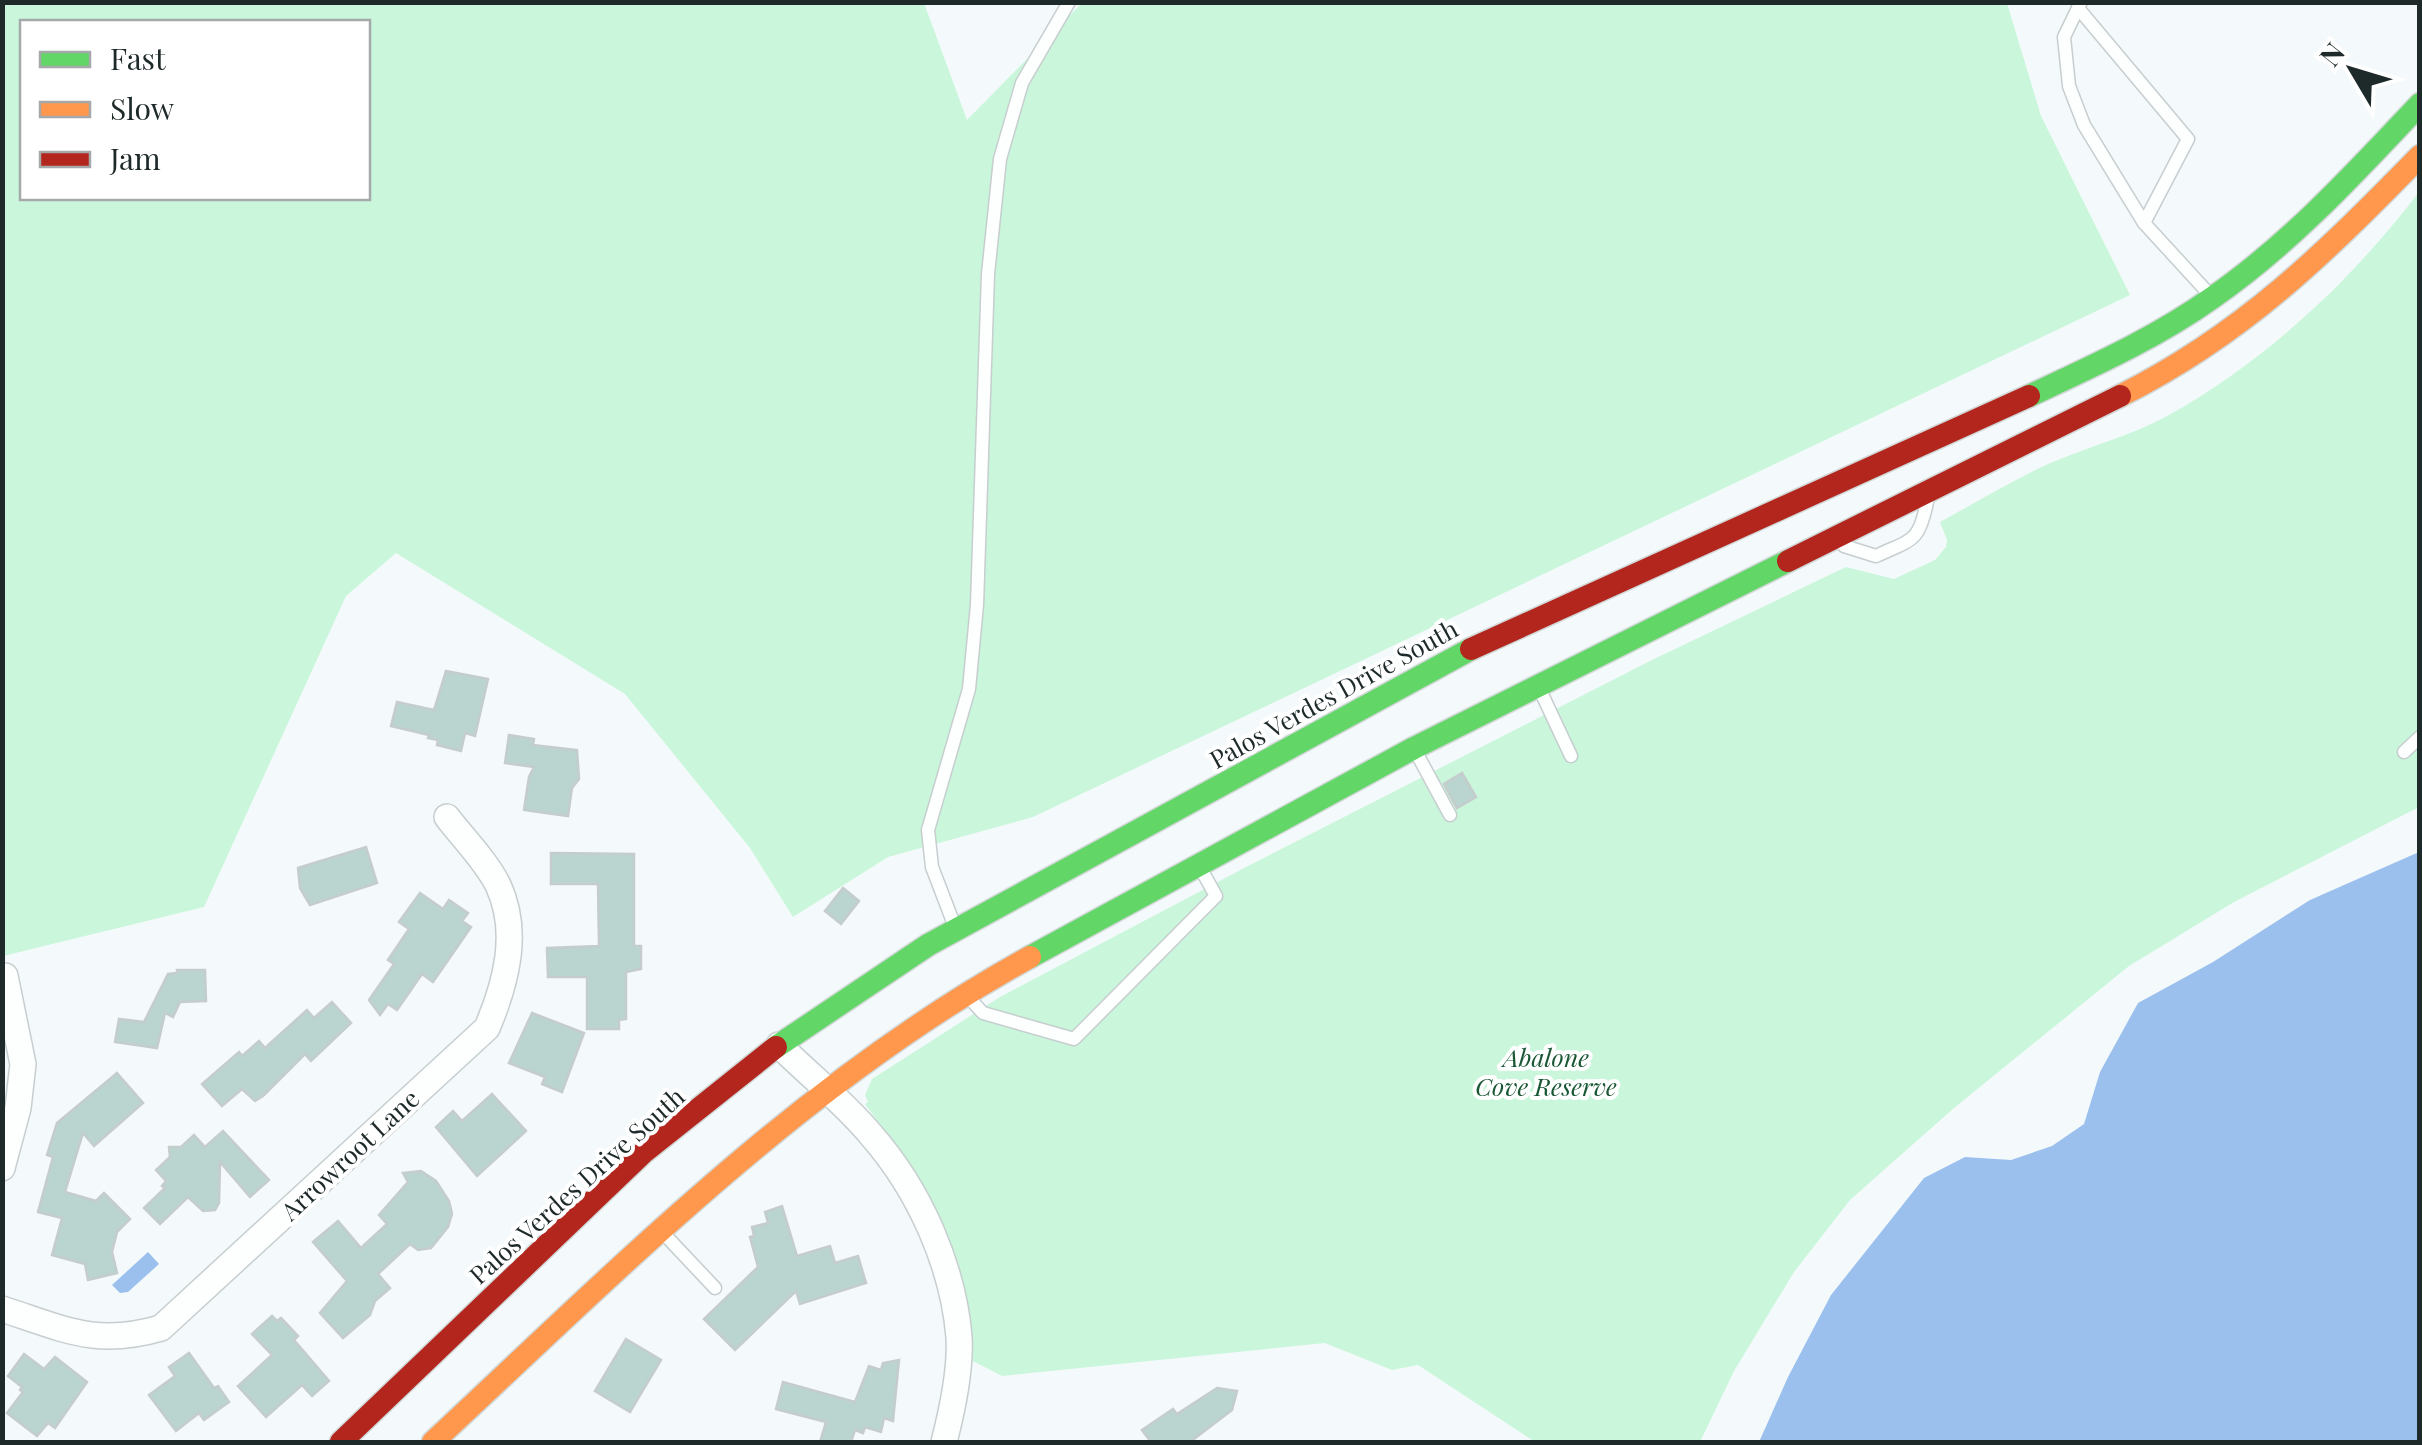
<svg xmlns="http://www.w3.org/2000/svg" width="2422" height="1445" viewBox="0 0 2422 1445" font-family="'Playfair Display',serif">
<rect width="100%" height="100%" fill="#f4fafb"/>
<g fill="#caf6db" fill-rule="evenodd">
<path d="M2 3H924L967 120 1082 3H2007L2041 116 2130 295 1033 817 888 857 793 917 750 848 625 694 396 553 346 596 204 907 3 956ZM22 22H368V198H22Z"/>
<path d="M2419 192V807L2234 902 2129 966 1954 1108 1850 1200 1794 1272 1734 1371 1700 1442H1535L1418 1365 1392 1370 1325 1343 1002 1376 971 1360C973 1251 927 1188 865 1104L868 1102 865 1095 872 1079 1000 997 1250 865 1652 660 1846 567 1894 579 1935 560 1946 547 1947 540 1940 522C1975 503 2011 481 2048 464 2087 447 2131 436 2169 415 2267 360 2351 281 2419 192Z"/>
</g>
<g fill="#9bc0ee">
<path d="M2419 852V1442H1759L1788 1377 1831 1295 1924 1178 1965 1157 2011 1160 2052 1146 2084 1124 2100 1072 2138 1003 2213 962 2310 900Z"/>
<path d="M148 1252 159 1264 128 1292 120 1293 112 1285Z"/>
</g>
<g fill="#bad4d0" stroke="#c5cdcc" stroke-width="2.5">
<path d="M446 671 488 679 475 736 465 733 461 751 437 745 438 740 428 738 429 735 391 726 397 702 434 710Z"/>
<path d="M509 735 534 739 533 745 577 750 579 779 572 788 568 816 524 810 529 777 534 767 505 763Z"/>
<path d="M1462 773 1476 797 1457 808 1444 784Z"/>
<path d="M366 847 377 883 310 905 300 888 298 868Z"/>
<path d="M551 853 634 854V946H641V969L626 972V1019L619 1020V1029H587V977H548L547 948 599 946 598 884H551Z"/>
<path d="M843 888 859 901 841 924 825 911Z"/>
<path d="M420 893 443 909 449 900 468 913 462 921 471 927 433 982 422 974 397 1010 388 1004 380 1015 369 1000 394 964 388 960 409 929 399 922Z"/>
<path d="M177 970H205L206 1001 180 1002 173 1017 165 1013 157 1048 115 1042 119 1019 144 1022 168 974 177 973Z"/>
<path d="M332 1002 351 1023 311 1061 305 1054 263 1096 255 1101 242 1089 222 1106 202 1084 239 1052 242 1056 259 1041 265 1048 307 1010 314 1018Z"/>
<path d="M532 1013 584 1033 562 1092 542 1084 545 1077 509 1063Z"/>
<path d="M117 1073 143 1103 94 1146 83 1133 65 1192 96 1201 104 1193 130 1219 117 1232 112 1252 117 1273 88 1280 85 1264 52 1255 62 1218 38 1212 53 1157 47 1155 57 1123Z"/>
<path d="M492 1094 526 1131 477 1176 436 1127 453 1111 462 1121Z"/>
<path d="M223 1131 269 1180 250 1197 220 1162 219 1203 215 1210 203 1211 188 1197 160 1224 144 1208 165 1188 162 1186 166 1181 156 1170 170 1157 169 1147H181L194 1135 205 1147Z"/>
<path d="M421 1171 436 1181 449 1201 452 1214 448 1227 431 1248 418 1250 410 1244 378 1274 390 1288 375 1301 370 1315 343 1338 320 1313 347 1281 313 1242 338 1221 361 1248 387 1224 379 1215 408 1182 403 1173Z"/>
<path d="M782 1206 797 1256 830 1246 835 1263 858 1256 866 1283 800 1304 796 1291 735 1350 704 1319 758 1267 750 1237 754 1236 752 1227 768 1223 765 1212Z"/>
<path d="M272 1316 277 1321 281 1318 298 1336 294 1340 329 1381 312 1396 302 1385 266 1417 238 1386 272 1355 252 1334Z"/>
<path d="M626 1339 661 1360 630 1412 595 1391Z"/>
<path d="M189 1353 214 1388 218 1386 229 1402 204 1420 199 1413 176 1431 149 1395 175 1376 169 1367Z"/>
<path d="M24 1354 44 1369 55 1357 87 1382 55 1428 48 1423 37 1436 7 1413 23 1392 20 1390 22 1387 8 1376Z"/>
<path d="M899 1360 893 1421 884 1418 881 1432 865 1427 863 1433 855 1430 851 1442H820L826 1422 776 1409 783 1382 855 1402 869 1366 881 1370 883 1363Z"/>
<path d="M1217 1388 1237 1391 1232 1410 1190 1442H1151L1142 1430 1173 1409 1177 1414Z"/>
</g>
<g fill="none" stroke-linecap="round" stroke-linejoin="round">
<g stroke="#c6cecf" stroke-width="15">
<g id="lane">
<path d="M2081 2 2064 37 2069 86 2084 125 2144 223 2210 295"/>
<path d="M2078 8 2188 139 2144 223"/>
<path d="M1844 546 1876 556C1912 539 1919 543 1927 502"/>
<path d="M1540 690 1571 756"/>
<path d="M2404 752 2420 737"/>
<path d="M1417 754 1450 815"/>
<path d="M955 927 932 867 928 830 969 689 977 605 988 274 1000 159 1022 83 1069 2"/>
<path d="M970 999 983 1013 1074 1039 1216 896 1202 871"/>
<path d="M666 1236 715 1288"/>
</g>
</g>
<g stroke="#c6cecf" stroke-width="28">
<g id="street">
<path d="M779 1045C809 1075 845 1103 872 1136 919 1190 953 1265 959 1337 961 1370 952 1411 944 1442"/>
<path d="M2 1168 18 1108 23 1064 5 976"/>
<path d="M2 1309C64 1329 96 1347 161 1328L487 1028C506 983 520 932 498 885 486 861 463 838 447 817"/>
</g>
</g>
<g stroke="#d2d7d7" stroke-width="25">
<g id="fast">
<path d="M2029 396C2091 367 2156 338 2212 298 2290 244 2355 173 2420 104"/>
<path d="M1030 957 1414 748 1788 561"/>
<path d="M776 1047 928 945 1471 649"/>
</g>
</g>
<g stroke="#d2d7d7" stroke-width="25">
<g id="slow">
<path d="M2120 396C2244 334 2325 253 2420 156"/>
<path d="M433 1442C620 1268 804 1081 1030 957"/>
</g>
</g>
<g stroke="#d2d7d7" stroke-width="25">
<g id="jam">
<path d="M1788 561 2120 396"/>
<path d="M1471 649 2029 396"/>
<path d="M341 1442 643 1153 776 1047"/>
</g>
</g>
<use href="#lane" stroke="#fdfefe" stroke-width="12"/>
<use href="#street" stroke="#fdfefe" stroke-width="25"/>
<use href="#fast" stroke="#63d668" stroke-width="22"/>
<use href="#slow" stroke="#ff974d" stroke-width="22"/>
<use href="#jam" stroke="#b3261e" stroke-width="22"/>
</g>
<g text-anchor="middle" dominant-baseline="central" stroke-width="8" stroke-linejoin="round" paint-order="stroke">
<g font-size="25" fill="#1e292a" stroke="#fff">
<text transform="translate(1333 693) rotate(-29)">Palos Verdes Drive South</text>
<text transform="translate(349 1154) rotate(-43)">Arrowroot Lane</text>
<text transform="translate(576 1185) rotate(-42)">Palos Verdes Drive South</text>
</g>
<g font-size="25" font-style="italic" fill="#195735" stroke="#fff">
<text x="1546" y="1056">Abalone<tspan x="1546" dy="29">Cove Reserve</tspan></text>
</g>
</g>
<rect width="2422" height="1445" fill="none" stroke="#1e292a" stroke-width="10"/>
<rect x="20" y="20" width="350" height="180" fill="#ffffff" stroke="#a5a9aa" stroke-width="2.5"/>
<rect x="40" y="52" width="50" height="15" fill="#63d668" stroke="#a5a9aa" stroke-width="2.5"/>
<text x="110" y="70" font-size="30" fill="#1e292a">Fast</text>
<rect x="40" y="102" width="50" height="15" fill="#ff974d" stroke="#a5a9aa" stroke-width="2.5"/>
<text x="110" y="120" font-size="30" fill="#1e292a">Slow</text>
<rect x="40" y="152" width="50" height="15" fill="#b3261e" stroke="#a5a9aa" stroke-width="2.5"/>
<text x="110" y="170" font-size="30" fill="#1e292a">Jam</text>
<g transform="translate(2352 70) rotate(308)" stroke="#ffffff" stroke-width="8" paint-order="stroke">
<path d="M0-8L18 38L0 25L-18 38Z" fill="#1e292a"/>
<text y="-15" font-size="28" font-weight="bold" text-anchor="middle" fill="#1e292a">N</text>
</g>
</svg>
